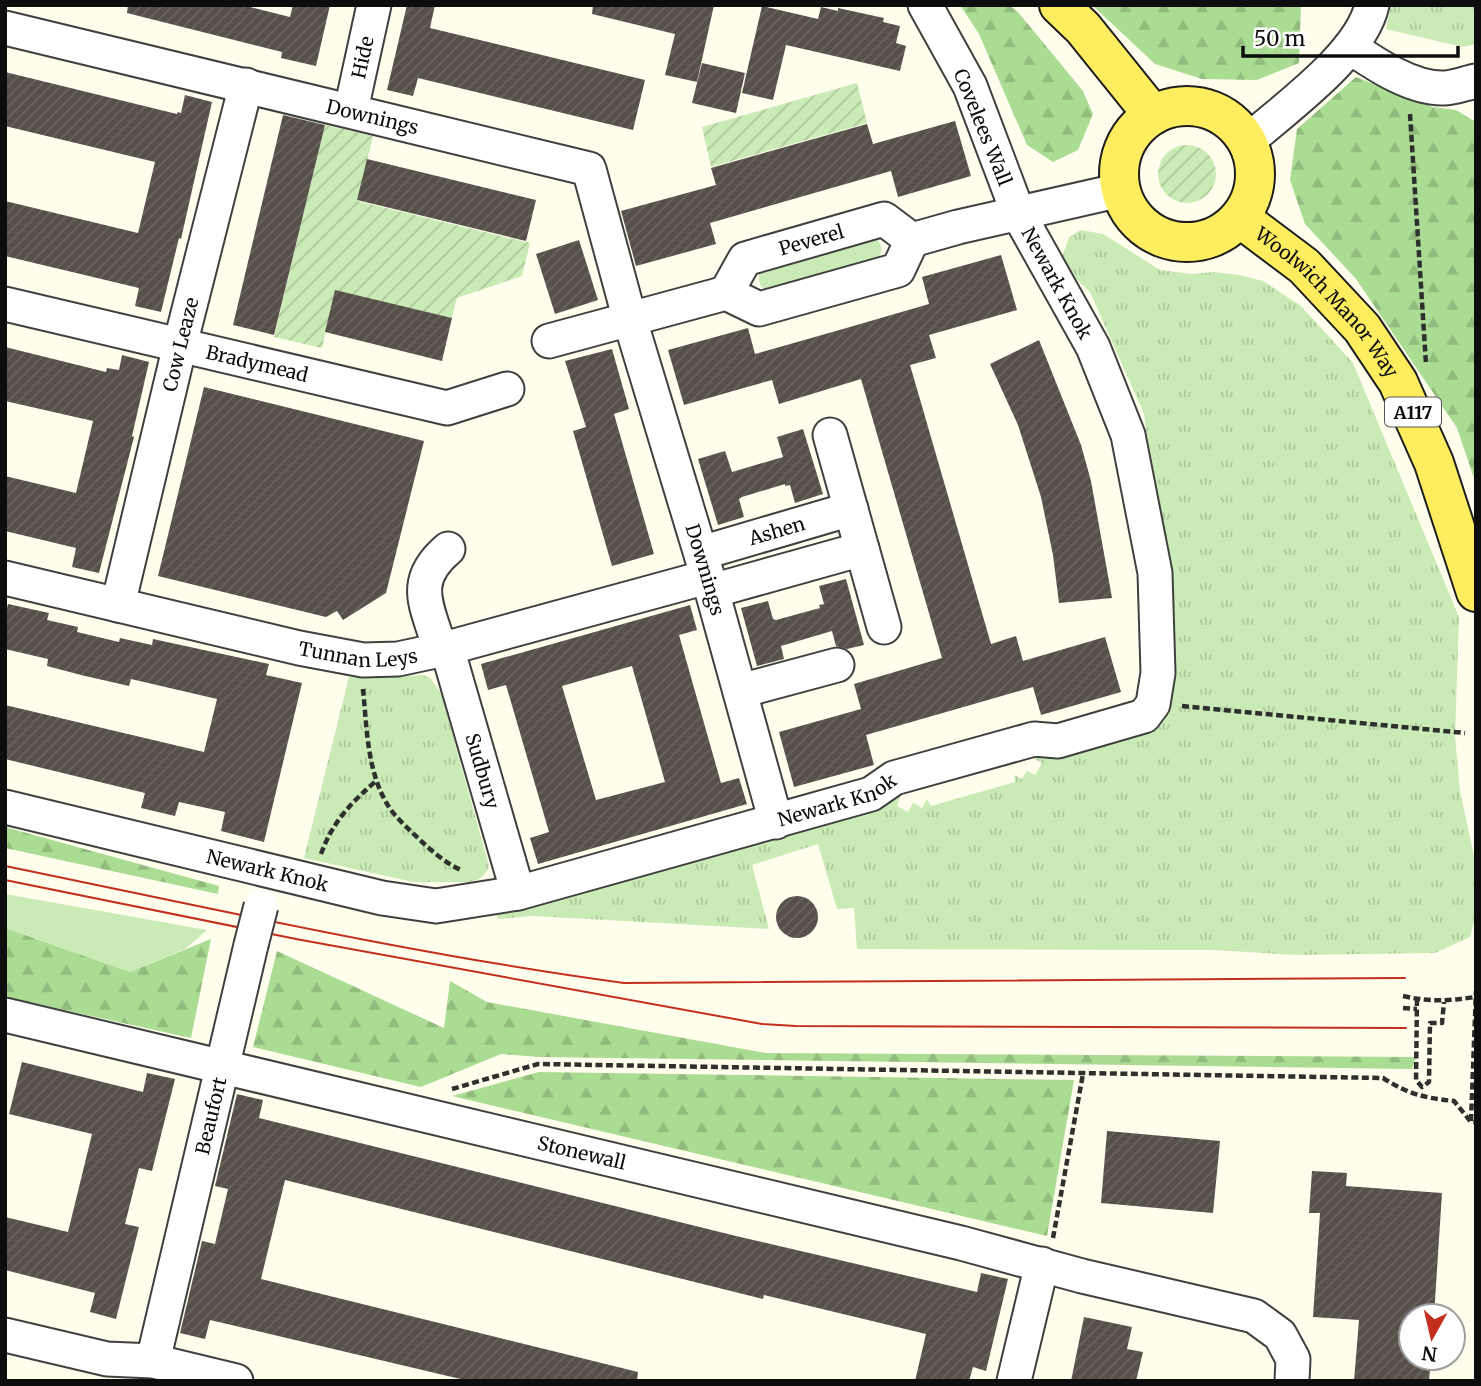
<svg xmlns="http://www.w3.org/2000/svg" width="1481" height="1386" viewBox="0 0 1481 1386" font-family="Merriweather,serif">
<defs>
<pattern id="forest-firs" width="22" height="20" patternUnits="userSpaceOnUse" patternTransform="scale(1.75)"><rect width="22" height="20" fill="#abdc94"/><path d="M5 1l3.5 6h-7zM16 11l3.5 6h-7z" fill="#92bc7e"/></pattern>
<pattern id="park-tufts" width="24" height="20" patternUnits="userSpaceOnUse" patternTransform="scale(1.75)"><rect width="24" height="20" fill="#caebb5"/><path d="M3 7l-1-3M5 7V3M7 7l1-3M15 17l-1-3M17 17v-4M19 17l1-3" fill="none" stroke="#acc89a"/></pattern>
<pattern id="garden-furrows" width="10" height="10" patternUnits="userSpaceOnUse" patternTransform="scale(1.75)"><rect width="10" height="10" fill="#caebb5"/><path d="M-1 1l2-2M0 10L10 0M9 11l2-2" fill="none" stroke="#acc89a"/></pattern>
<pattern id="building-hatch" width="6" height="6" patternUnits="userSpaceOnUse" patternTransform="scale(1.75)"><rect width="6" height="6" fill="#565049"/><path d="M-1 1l2-2M0 6l6-6M5 7l2-2" fill="none" stroke="#69645f"/></pattern>
</defs>
<rect width="100%" height="100%" fill="#fffeed"/>
<g fill="#caebb5">
<path d="M872 235C886 245 883 255 872 265L766 291C758 285 758 279 760 271Z"/>
<path d="M5 894 207 930 185 949 130 972 5 928Z"/>
</g>
<g fill="url(#forest-firs)">
<path d="M960 5H1009L1018 12 1083 91 1093 114 1078 150 1053 162 1027 145 979 34Z"/>
<path d="M1092 5H1301L1299 63 1257 80 1202 79 1155 64Z"/>
<path d="M1356 77 1433 107 1456 110 1476 122V484L1457 428 1356 279 1305 224 1290 180 1297 129Z"/>
<path d="M5 827 219 886 218 894 5 848Z"/>
<path d="M5 928 130 972 211 939 191 1038 5 997Z"/>
<path d="M277 951 444 1028 450 981 487 1002 766 1053 1416 1057 1412 1069 538 1057 501 1054 421 1087 253 1047Z"/>
<path d="M539 1072 1074 1080 1047 1236 452 1096Z"/>
</g>
<g fill="url(#park-tufts)">
<path d="M1391 5H1476V44L1463 47 1386 29Z"/>
<path d="M1081 230 1103 234 1160 270 1192 274 1214 272 1239 275 1263 281 1301 306 1353 363 1459 617 1455 736 1460 791 1476 866V913L1470 937 1435 953 1296 955 1213 950 857 949 854 908 837 909 818 844 752 865 769 929 533 916 498 919 495 912 898 792 901 794 897 806 908 812 913 803 922 808 927 799 931 806 1015 782 1014 775 1022 779 1027 771 1035 775 1042 763 1033 758V755L1062 751 1164 722 1170 613 1144 414 1090 292 1060 264 1069 237Z"/>
<path d="M423 675 430 678 441 693 489 866C485 876 480 880 469 882H413L304 858 349 677 381 678Z"/>
</g>
<g fill="url(#garden-furrows)">
<path d="M857 83 867 123 711 167 702 127Z"/>
<path d="M325 125 373 136 357 201 530 243 522 276 457 298 452 318 335 291 322 348 274 337Z"/>
<circle cx="1187" cy="174" r="29"/>
</g>
<g fill="url(#building-hatch)" fill-rule="evenodd">
<path d="M128 5H242L290 17 293 5H330L316 66 281 58 282 52 127 13Z"/>
<path d="M407 5H435L430 28 645 80 633 130 418 78 413 96 387 90Z"/>
<path d="M593 5H714L697 82 665 75 675 34 592 14Z"/>
<path d="M762 6 818 19 821 7 838 11V8L884 18 883 22 900 26 896 43 906 46 900 71 786 45 773 100 742 93Z"/>
<path d="M702 63 745 73 736 113 692 103Z"/>
<path d="M5 72 177 114 178 112 181 113 185 95 212 102 181 239 179 238 161 312 135 306 139 288 5 256V201L138 233 155 162 5 126Z"/>
<path d="M283 115 325 125 274 335 233 325Z"/>
<path d="M955 121 971 176 898 197 891 171 710 223 716 244 636 266 621 211 716 185 711 168 867 124 873 144Z"/>
<path d="M367 159 536 200 526 241 357 200Z"/>
<path d="M579 240 598 300 555 314 536 254Z"/>
<path d="M1001 255 1017 310 929 335 936 358 910 365 991 644 1016 636 1023 661 1105 637 1121 692 1041 715 1033 687 974 704 866 735 874 765 794 787 779 732 861 709 854 684 942 658 861 379 779 404 772 380 684 405 668 350 748 328 755 354 843 329 929 304 922 277Z"/>
<path d="M335 290 452 318 442 361 325 332Z"/>
<path d="M1039 340 1081 445 1091 481 1112 598 1059 603 1053 555 1041 497 1018 425 990 364Z"/>
<path d="M5 347 106 372 107 368 119 370 122 355 149 362 132 436 134 437 99 573 72 567 76 548 5 531V476L76 493 93 421 5 401Z"/>
<path d="M612 349 629 409 614 414 654 554 612 566 573 431 586 427 565 361Z"/>
<path d="M204 387 424 441 386 593 343 620 337 611 326 617 158 576Z"/>
<path d="M803 429 823 494 795 503 790 485 785 486V484L742 497 739 499 744 517 718 525 698 459 725 451 732 472 783 457 777 437Z"/>
<path d="M846 579 864 645 847 649 836 646 832 631 781 646 784 659 757 666 741 608 768 601 773 619 776 620 820 608 819 605 824 604 819 586Z"/>
<path d="M8 604 49 613 47 620 78 627 77 632 119 642 120 638 152 645 153 639 269 664 266 675 302 683 264 842 221 831 225 812 179 802 175 816 141 808 145 793 5 759V705L204 752 217 699 131 679 129 686 81 675 47 666 48 659 5 649V617Z"/>
<path d="M690 605 697 630 679 635 721 783 739 778 747 804 538 864 530 838 549 832 506 685 488 690 481 664ZM632 666 665 782 596 800 562 686Z"/>
<circle cx="797" cy="917" r="21"/>
<path d="M22 1062 143 1092 147 1073 175 1079 152 1171 139 1168 125 1224 139 1227 116 1319 90 1312 95 1293 5 1270V1217L68 1232 92 1134 9 1114Z"/>
<path d="M237 1094 263 1100 259 1118 736 1236 977 1292 981 1273 1008 1279 986 1371 973 1367 969 1381H915L926 1334 764 1295 763 1299 285 1180 261 1279 638 1372 637 1381H469L210 1320 205 1339 180 1333 202 1241 215 1244 228 1189 215 1186Z"/>
<path d="M1107 1131 1220 1141 1213 1213 1101 1203Z"/>
<path d="M1312 1171 1347 1173 1346 1186 1442 1193 1434 1316H1411V1358H1431L1429 1381H1354L1359 1320 1313 1317 1320 1213H1309Z"/>
<path d="M1084 1317 1132 1327 1127 1349 1143 1352 1136 1381H1071Z"/>
</g>
<g fill="none" stroke-linecap="round" stroke-linejoin="round">
<g stroke="#404040" stroke-width="37">
<g id="minor">
<path id="s1" d="M5 28 589 169 630 320 712 591 776 822"/>
<path d="M1350 47C1375 64 1412 89 1444 88 1454 88 1466 83 1476 81"/>
<path id="s2" d="M351 110 374 5"/>
<path d="M1247 142C1285 108 1361 55 1372 5"/>
<path d="M912 240 958 227 1121 190"/>
<path id="s3" d="M726 293 745 259 884 219 912 240"/>
<path id="s4" d="M5 304 447 408 507 389"/>
<path d="M549 341 726 293 759 309 898 270 912 240"/>
<path d="M830 435 884 627"/>
<path id="s5" d="M701 553 851 509"/>
<path id="s6" d="M5 578 299 648 363 660 398 659 440 650 707 577"/>
<path d="M712 591 862 549"/>
<path id="s7" d="M118 605 180 345 246 85"/>
<path id="s8" d="M447 648 518 893"/>
<path d="M440 650C429 608 408 583 448 549"/>
<path d="M740 691 837 665"/>
<path id="s9" d="M5 807 382 898 436 906 518 893 871 794 894 778 1034 739 1058 741 1144 716 1153 704 1158 673 1155 573 1128 435 1093 347 1018 213 970 86 925 5"/>
<path id="s10" d="M5 1015 961 1243 1082 1276 1254 1316 1280 1335 1293 1359 1292 1381"/>
<path d="M5 1335 107 1359 153 1361 236 1381"/>
<path id="s11" d="M153 1361 251 945"/>
<path d="M1014 1381 1042 1264"/>
</g>
</g>
<g stroke="#1e1e1e" stroke-width="42">
<g id="major">
<path d="M1059 5 1083 28 1153 115"/>
<circle cx="1187" cy="174" r="68"/>
<path id="s12" d="M1240 218 1304 266 1362 328 1398 382 1434 463 1476 592"/>
</g>
</g>
<g stroke="#2f2f2f" stroke-width="4.5" stroke-dasharray="7 3.5" stroke-linecap="butt">
<path d="M1410 114 1426 364"/>
<path d="M363 689C367 729 367 776 391 810 400 822 411 831 421 841 433 852 447 864 461 870"/>
<path d="M1182 706 1465 733"/>
<path d="M321 854C333 821 351 803 377 780"/>
<path d="M1403 996C1429 1002 1449 1001 1475 997"/>
<path d="M1417 999 1416 1080 1422 1087 1429 1082 1430 1023H1442L1444 1002"/>
<path d="M1403 1008 1417 1009"/>
<path d="M452 1089 538 1064 1383 1078C1408 1094 1424 1098 1454 1101L1471 1122H1476"/>
<path d="M1471 1121 1476 991"/>
<path d="M1053 1238 1083 1074"/>
</g>
<use href="#minor" stroke="#fff" stroke-width="33"/>
<use href="#major" stroke="#feed5e" stroke-width="38"/>
<g stroke="#c32e1f" stroke-width="2">
<path d="M5 866C210 908 416 955 624 983L1405 978"/>
<path d="M5 880 296 939 762 1024 796 1026 1406 1028"/>
</g>
<g stroke="#404040" stroke-width="37" stroke-linecap="butt">
<path id="minor-bridge" d="M251 945 261 906"/>
</g>
<use href="#minor-bridge" stroke="#fff" stroke-width="33"/>
</g>
<g text-anchor="middle" dominant-baseline="central" stroke-width="7" stroke-linejoin="round" paint-order="stroke">
<rect fill="#fff" stroke="#565656" stroke-width="2" x="1385" y="397.5" width="56" height="29" rx="5"/>
<g font-size="18" font-weight="bold" fill="#0d0d0d">
<text x="1413" y="412">A117</text>
</g>
<g font-size="19" fill="#0d0d0d" stroke="#fff">
<text stroke="none"><textPath href="#s2" startOffset="54">Hide</textPath></text>
<text stroke="none"><textPath href="#s1" startOffset="378">Downings</textPath></text>
<text transform="translate(983 127) rotate(68)">Covelees Wall</text>
<text stroke="none"><textPath href="#s3" startOffset="108">Peverel</textPath></text>
<text transform="translate(1057 283) rotate(61)">Newark Knok</text>
<text stroke="none"><textPath href="#s12" startOffset="122">Woolwich Manor Way</textPath></text>
<text stroke="none"><textPath href="#s7" startOffset="268">Cow Leaze</textPath></text>
<text stroke="none"><textPath href="#s4" startOffset="259">Bradymead</textPath></text>
<text stroke="none"><textPath href="#s5" startOffset="79">Ashen</textPath></text>
<text stroke="none"><textPath href="#s1" startOffset="1018">Downings</textPath></text>
<text stroke="none"><textPath href="#s6" startOffset="362">Tunnan Leys</textPath></text>
<text stroke="none"><textPath href="#s8" startOffset="128">Sudbury</textPath></text>
<text stroke="none"><textPath href="#s9" startOffset="858">Newark Knok</textPath></text>
<text stroke="none"><textPath href="#s9" startOffset="270">Newark Knok</textPath></text>
<text stroke="none"><textPath href="#s11" startOffset="252">Beaufort</textPath></text>
<text stroke="none"><textPath href="#s10" startOffset="593">Stonewall</textPath></text>
</g>
</g>
<rect width="1481" height="1386" fill="none" stroke="#0d0d0d" stroke-width="14"/>
<g transform="translate(1432 1337) rotate(188)"><circle r="33" fill="#ffffff" stroke="#9e9e9e" stroke-width="2"/>
<path d="M0-5L12 26L0 18L-12 26Z" fill="#c32e1f"/>
<text y="-10" font-size="19" font-weight="bold" text-anchor="middle" fill="#0d0d0d">N</text>
</g>
<path d="M1243 46v10h215v-10" fill="none" stroke="#0d0d0d" stroke-width="3.5"/>
<text x="1254" y="46" font-size="21" fill="#0d0d0d" stroke="#ffffff" stroke-width="5" paint-order="stroke">50 m</text>
</svg>
